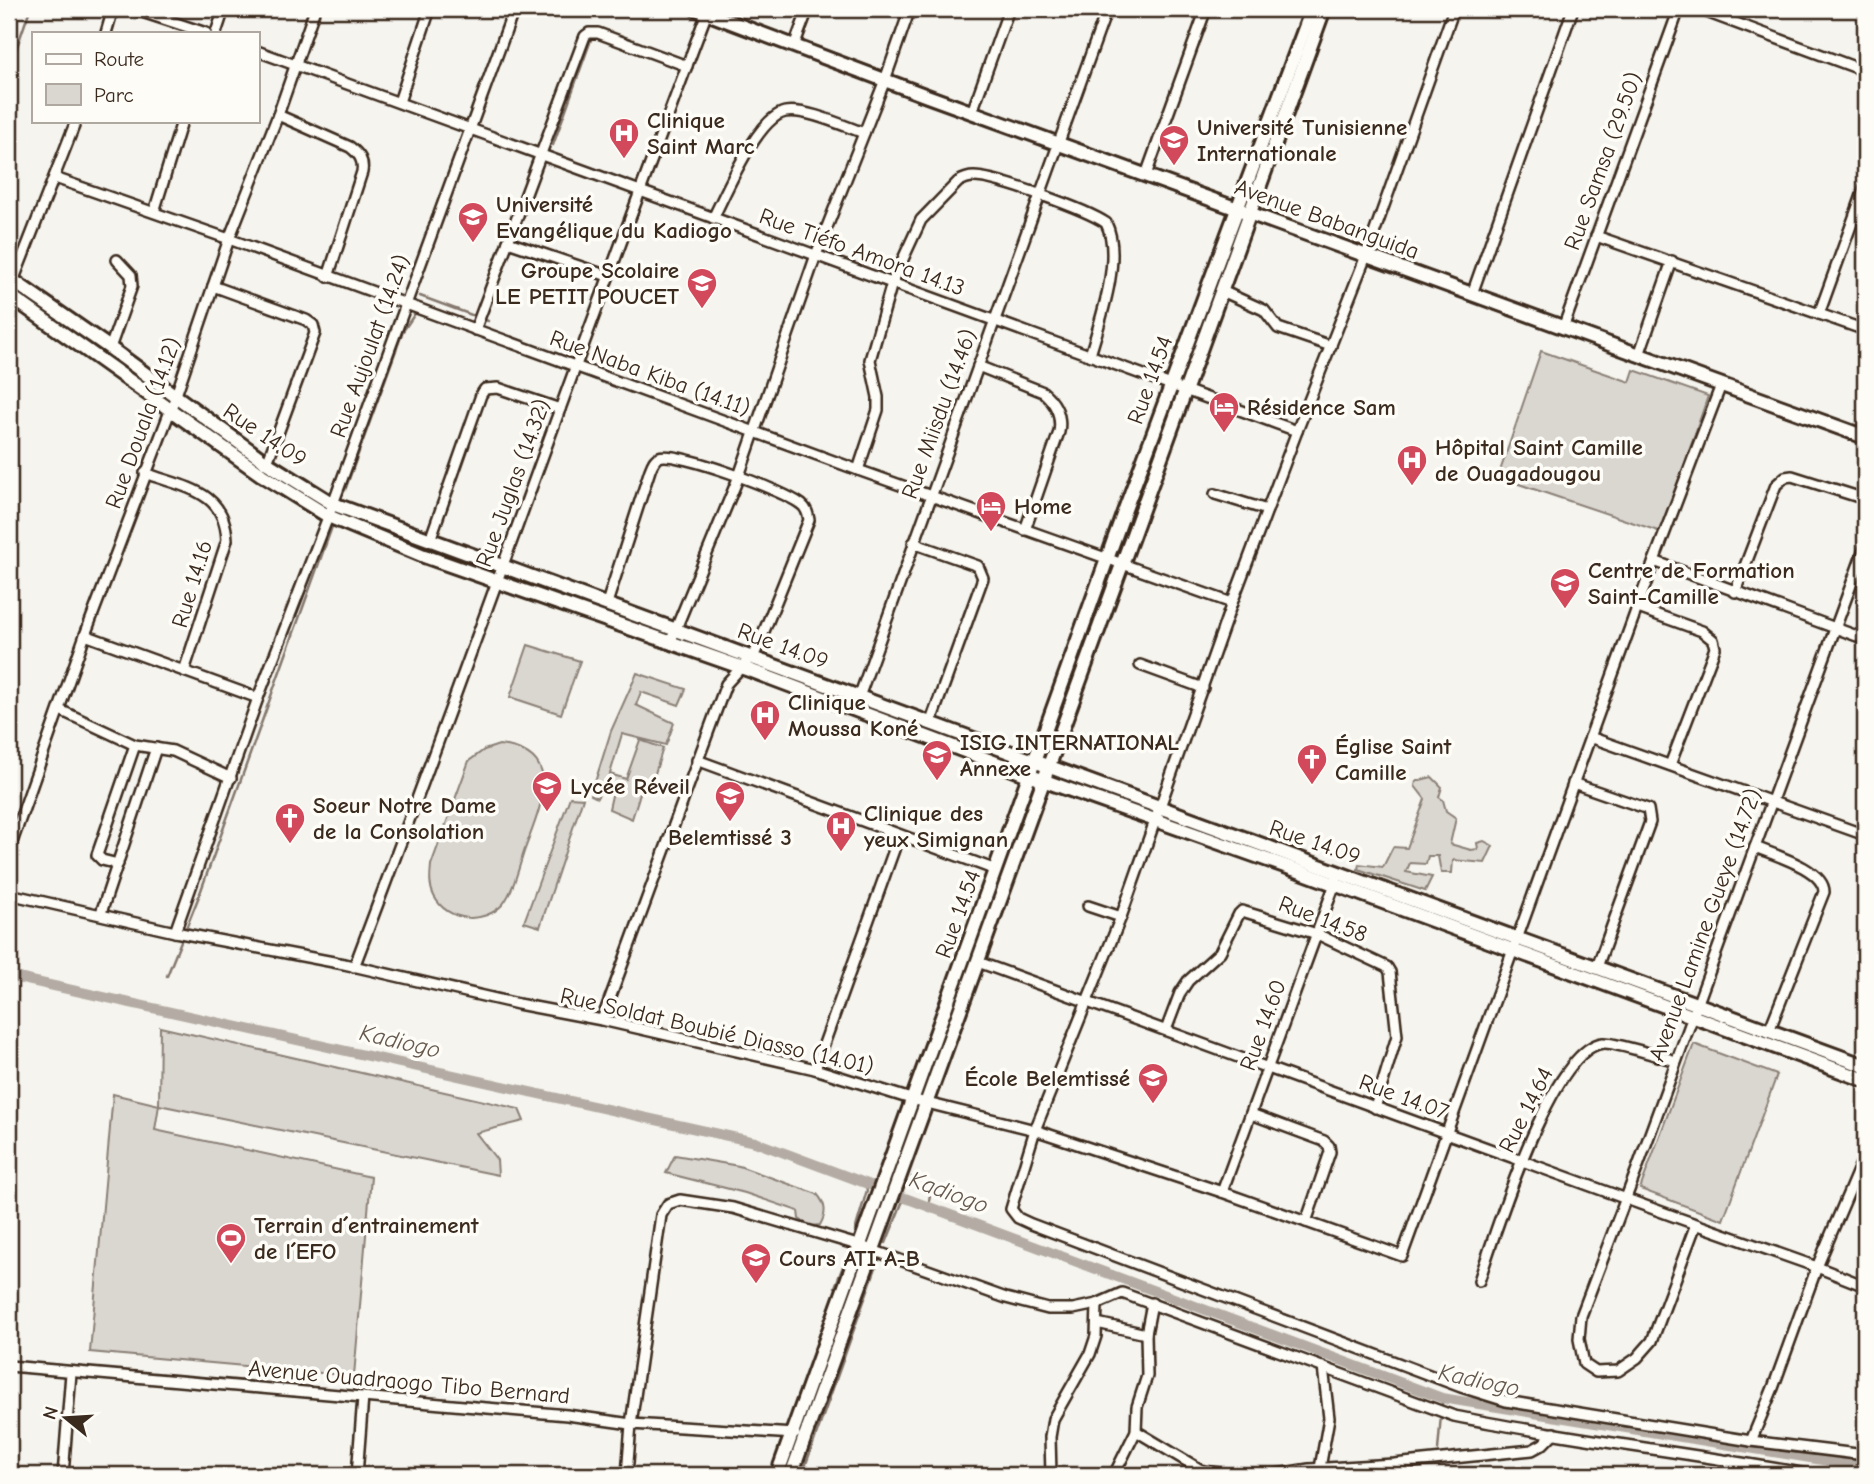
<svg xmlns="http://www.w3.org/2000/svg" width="1874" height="1484" viewBox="0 0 1874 1484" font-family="'Comic Neue',sans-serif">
<rect width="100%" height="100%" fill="#f5f4ee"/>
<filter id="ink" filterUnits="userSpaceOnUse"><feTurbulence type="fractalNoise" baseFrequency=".0143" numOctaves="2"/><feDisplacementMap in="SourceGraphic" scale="14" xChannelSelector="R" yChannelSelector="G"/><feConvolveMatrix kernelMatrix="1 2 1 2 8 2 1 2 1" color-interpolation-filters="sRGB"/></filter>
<g filter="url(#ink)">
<g fill="#dad6d0" stroke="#8a8077" stroke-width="2">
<path d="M1541 351 1630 382 1634 370 1708 396 1661 532 1498 477Z"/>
<path d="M528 645 580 661 561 714 510 697Z"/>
<path d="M637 673 686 689 679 705 641 692 636 705 674 723 666 745 622 734 610 774 626 779 640 740 663 748 651 786 642 787 632 819 609 809 613 791 603 786 597 798 591 795 611 731Z"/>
<path d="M499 745C567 752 540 808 525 849 519 866 514 890 503 904 484 925 447 922 434 896 429 886 430 876 431 865L469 761 484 750Z"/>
<path d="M1432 777 1442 787 1439 797 1443 800 1446 811 1456 818 1450 844 1471 850 1478 849 1477 843 1484 841 1493 846 1485 863 1453 860 1452 873H1441L1438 856H1428L1426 864 1410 863 1406 872 1432 877 1425 891 1358 869 1359 864 1383 867 1393 847 1407 848 1425 799 1415 786 1416 781Z"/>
<path d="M570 797 583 798 540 927 524 922Z"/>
<path d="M160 1027 519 1109 524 1121 476 1133 497 1160 498 1175 159 1105 155 1130 371 1177 354 1376 90 1352 113 1094 159 1105Z"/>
<path d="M1694 1044 1777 1075 1723 1220 1640 1189Z"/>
<path d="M675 1155 739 1166 817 1194C826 1204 827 1213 820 1225L811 1226 799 1219 798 1211 745 1193 666 1173Z"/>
</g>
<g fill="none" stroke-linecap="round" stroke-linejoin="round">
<g stroke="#84786e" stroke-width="2.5">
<path d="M9 70 30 9"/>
<path d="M553 145 592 37"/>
<path d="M420 296 488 321"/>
<path d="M345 490 403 331 414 315"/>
<path d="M167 976 199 896 333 524"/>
<path d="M912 1177 928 1183 930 1195 928 1208"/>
<path d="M855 1231 867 1190 865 1184"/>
<path d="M886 1243 902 1203 906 1199"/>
<path d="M835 1287 847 1256"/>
<path d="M1442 1409V1398"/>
<path d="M1438 1450 1441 1415"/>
<path d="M802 1475 879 1259"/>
</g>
<path stroke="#b4aca4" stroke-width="10" d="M9 976 755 1142 1442 1398 1865 1467"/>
<g stroke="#3b2a1e" stroke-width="14">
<g id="street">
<path d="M133 9 206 33"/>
<path d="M1454 9 1366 256 1297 431 1232 603 1121 917 1035 1130 1011 1209 1018 1218 1031 1224 1461 1387 1506 1401 1751 1441 1865 1455"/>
<path d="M1698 9 1865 71"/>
<path d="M106 33 113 9"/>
<path d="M216 33 224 9"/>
<path d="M794 46 808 9"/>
<path d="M257 51 1297 431"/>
<path d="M399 102 430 9"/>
<path d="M972 112 1009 9"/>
<path d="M278 115 350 147C359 154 364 160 362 172L328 277"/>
<path d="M1146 175 1206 9"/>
<path d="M55 178 229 239 858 470 1232 603"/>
<path d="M154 212 182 121"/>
<path d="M713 218C726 193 757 118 785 112 805 108 844 126 864 133"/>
<path d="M1596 236 1865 330"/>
<path d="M508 242 608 276"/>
<path d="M12 284 76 121"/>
<path d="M213 286 306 320 313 325 315 333 267 463"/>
<path d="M1222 291 1264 310 1278 328 1331 346"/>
<path d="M1472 294 1573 9"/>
<path d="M1819 314 1865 187"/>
<path d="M1563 328 1679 9"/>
<path d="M475 330 585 36 589 33H598L687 66"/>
<path d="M110 348 132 286 131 275 117 260"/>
<path d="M1639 355 1672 261"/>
<path d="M978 366 1043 392C1056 403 1062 416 1059 432L1025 530"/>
<path d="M1861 436 1865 423"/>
<path d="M858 470 878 410V397L870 360 892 283 921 220 958 182C963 179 968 177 974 177 997 177 1087 210 1106 223 1123 257 1100 321 1090 355"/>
<path d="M145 473C185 488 225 490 227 540L184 671"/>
<path d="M1215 494 1267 510"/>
<path d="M430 540 481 395 485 389 498 388 560 409"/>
<path d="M913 543 978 566 983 578 930 724"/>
<path d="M1654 561 1865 639"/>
<path d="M1735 592 1776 485 1785 477 1792 476 1865 499"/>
<path d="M1638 608 1702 631 1713 640 1715 648 1670 765"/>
<path d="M85 635 258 698"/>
<path d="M670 643 739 476 816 255 885 80 910 9"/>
<path d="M1140 665 1203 688"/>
<path d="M859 697 1107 9"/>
<path d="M60 710 135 745 173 751 231 778"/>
<path d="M1590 737 1865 835"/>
<path d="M697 760 996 870"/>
<path d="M1573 783 1648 809 1650 822 1597 967"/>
<path d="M1755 847C1774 855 1824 869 1824 892L1769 1031"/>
<path d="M9 851 85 635 175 398 229 239 278 115 315 9"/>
<path d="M118 864 102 860 97 855 135 745"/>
<path d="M9 894 175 932 344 964 518 1004 602 1020 815 1069 911 1099 1035 1130 1222 1192 1402 1256 1654 561 1721 385"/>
<path d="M1088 906 1121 917"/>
<path d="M101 913 156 748"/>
<path d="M175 932 258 698 333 504 514 9"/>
<path d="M978 962 1673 1216 1817 1267 1865 1286"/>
<path d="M354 967C475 649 587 328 708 10"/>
<path d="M602 1020 726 684 756 651 809 520C808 514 807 509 802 505 788 492 675 450 659 457 654 459 652 465 650 470L607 603"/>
<path d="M1166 1030 1180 993 1188 981 1220 952 1239 914 1242 911 1317 934 1387 967 1390 972 1397 1036 1375 1108"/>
<path d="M815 1069 899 836"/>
<path d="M1251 1114 1324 1141 1329 1146 1330 1152 1306 1222"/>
<path d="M1222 1192 1336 881"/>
<path d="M1696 1224 1652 1341 1637 1358 1618 1371 1596 1372 1584 1364 1579 1339 1581 1316 1637 1169 1865 547"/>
<path d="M1479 1281C1494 1236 1552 1048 1603 1043 1615 1042 1661 1057 1676 1061"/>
<path d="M1097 1323 1146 1334"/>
<path d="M9 1366 567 1415 631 1424 795 1434"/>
<path d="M1136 1431 1203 1471 1235 1475H1271L1309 1469 1394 1464 1532 1450 1543 1444 1554 1433"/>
<path d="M1751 1441 1773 1388 1817 1267 1865 1154"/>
<path d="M1320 1468 1329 1418 1323 1367"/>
<path d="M63 1475 71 1373"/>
<path d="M357 1475 363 1397"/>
<path d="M627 1475 631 1424 661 1215 668 1204 680 1200 733 1208 861 1246 1006 1298 1048 1309H1073L1097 1304 1122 1293 1454 1416C1573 1440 1694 1453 1813 1475"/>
<path d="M1051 1475 1050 1437 1053 1419 1090 1354 1096 1336 1097 1304"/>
<path d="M1114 1475 1136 1431 1137 1407 1147 1376 1146 1334 1152 1303"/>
<path d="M1727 1475 1730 1460"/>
</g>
</g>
<g stroke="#3b2a1e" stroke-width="18">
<g id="secondary">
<path d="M696 9 927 96 1865 437"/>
<path d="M9 278 110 348 267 463 333 504 1865 1066"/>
<path d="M9 295 262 475 328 516 424 556 752 671 1031 776 1299 871 1865 1080"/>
<path d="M777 1475 1124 512 1312 9"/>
<path d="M791 1475 1324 9"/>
</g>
</g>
<g stroke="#3b2a1e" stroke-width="19">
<path id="primary" d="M9 13 10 9"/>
</g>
<use href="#street" stroke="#fdfcf7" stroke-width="9"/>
<use href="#secondary" stroke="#fdfcf7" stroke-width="12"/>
<use href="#primary" stroke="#fdfcf7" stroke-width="14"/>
</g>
</g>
<defs>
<g id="hospital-pin" transform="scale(1.575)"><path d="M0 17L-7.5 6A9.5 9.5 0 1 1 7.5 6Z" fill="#d1495b" stroke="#fdfcf7"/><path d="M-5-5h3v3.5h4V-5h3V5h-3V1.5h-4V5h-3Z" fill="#fff"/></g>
<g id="university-pin" transform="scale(1.575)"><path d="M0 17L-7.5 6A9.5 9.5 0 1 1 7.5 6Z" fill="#d1495b" stroke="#fdfcf7"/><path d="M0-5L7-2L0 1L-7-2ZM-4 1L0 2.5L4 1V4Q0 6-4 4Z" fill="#fff"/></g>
<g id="school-pin" transform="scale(1.575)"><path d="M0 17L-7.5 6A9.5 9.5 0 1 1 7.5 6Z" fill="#d1495b" stroke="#fdfcf7"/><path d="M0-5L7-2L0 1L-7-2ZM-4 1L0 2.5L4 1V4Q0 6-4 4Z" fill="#fff"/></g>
<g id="hotel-pin" transform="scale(1.575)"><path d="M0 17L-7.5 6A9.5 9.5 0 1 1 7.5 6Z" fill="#d1495b" stroke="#fdfcf7"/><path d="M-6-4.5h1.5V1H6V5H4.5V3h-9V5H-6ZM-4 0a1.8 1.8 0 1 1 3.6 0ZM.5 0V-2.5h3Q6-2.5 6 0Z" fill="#fff"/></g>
<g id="church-pin" transform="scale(1.575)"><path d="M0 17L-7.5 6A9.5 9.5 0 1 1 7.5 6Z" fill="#d1495b" stroke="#fdfcf7"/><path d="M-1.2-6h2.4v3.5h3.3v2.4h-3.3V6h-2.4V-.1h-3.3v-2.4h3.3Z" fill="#fff"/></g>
<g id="stadium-pin" transform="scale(1.575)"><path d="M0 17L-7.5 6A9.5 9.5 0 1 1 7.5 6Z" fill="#d1495b" stroke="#fdfcf7"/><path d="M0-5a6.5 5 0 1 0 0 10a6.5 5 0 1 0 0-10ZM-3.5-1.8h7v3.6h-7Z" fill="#fff"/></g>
</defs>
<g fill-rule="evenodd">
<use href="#hospital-pin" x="624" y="133"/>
<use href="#university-pin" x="1174" y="140"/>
<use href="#university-pin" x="473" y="217"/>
<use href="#school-pin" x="702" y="283"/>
<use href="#hotel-pin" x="1224" y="407"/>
<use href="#hospital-pin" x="1412" y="460"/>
<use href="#hotel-pin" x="991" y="506"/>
<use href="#school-pin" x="1565" y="583"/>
<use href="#hospital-pin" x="765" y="715"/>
<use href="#university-pin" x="937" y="755"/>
<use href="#church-pin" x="1312" y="759"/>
<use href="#school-pin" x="547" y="786"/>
<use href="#school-pin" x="730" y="796"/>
<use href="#church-pin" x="290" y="818"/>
<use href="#hospital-pin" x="841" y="826"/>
<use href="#school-pin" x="1153" y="1078"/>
<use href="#stadium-pin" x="231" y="1238"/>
<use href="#school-pin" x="756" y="1258"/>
</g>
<g text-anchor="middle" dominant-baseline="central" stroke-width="7" stroke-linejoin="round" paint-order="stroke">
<g font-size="23" font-weight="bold" fill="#3b2a1e" stroke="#fdfcf7" text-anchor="start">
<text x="647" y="120">Clinique<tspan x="647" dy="26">Saint Marc</tspan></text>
<text x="1197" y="127">Université Tunisienne<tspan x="1197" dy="26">Internationale</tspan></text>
<text x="496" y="204">Université<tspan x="496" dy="26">Evangélique du Kadiogo</tspan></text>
<text x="679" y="270" text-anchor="end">Groupe Scolaire<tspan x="679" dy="26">LE PETIT POUCET</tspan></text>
<text x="1247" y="407">Résidence Sam</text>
<text x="1435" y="447">Hôpital Saint Camille<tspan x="1435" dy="26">de Ouagadougou</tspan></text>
<text x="1014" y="506">Home</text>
<text x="1588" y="570">Centre de Formation<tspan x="1588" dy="26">Saint-Camille</tspan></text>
<text x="788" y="702">Clinique<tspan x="788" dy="26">Moussa Koné</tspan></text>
<text x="960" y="742">ISIG INTERNATIONAL<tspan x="960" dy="26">Annexe</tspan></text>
<text x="1335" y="746">Église Saint<tspan x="1335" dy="26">Camille</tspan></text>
<text x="570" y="786">Lycée Réveil</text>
<text x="313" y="805">Soeur Notre Dame<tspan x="313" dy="26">de la Consolation</tspan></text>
<text x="864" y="813">Clinique des<tspan x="864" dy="26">yeux Simignan</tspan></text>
<text x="730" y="837" text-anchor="middle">Belemtissé 3</text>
<text x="1130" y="1078" text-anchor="end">École Belemtissé</text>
<text x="254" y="1225">Terrain d´entrainement<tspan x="254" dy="26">de l´EFO</tspan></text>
<text x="779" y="1258">Cours ATI A-B</text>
</g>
<g font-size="23" fill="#3b2a1e" stroke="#fdfcf7">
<text transform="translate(1603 161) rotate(-70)">Rue Samsa (29.50)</text>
<text transform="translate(1327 219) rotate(20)">Avenue Babanguida</text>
<text transform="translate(862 252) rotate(20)">Rue Tiéfo Amora 14.13</text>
<text transform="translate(370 346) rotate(-70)">Rue Aujoulat (14.24)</text>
<text transform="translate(650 373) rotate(20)">Rue Naba Kiba (14.11)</text>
<text transform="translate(1150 380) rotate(-70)">Rue 14.54</text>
<text transform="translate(939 414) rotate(-70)">Rue Miisdu (14.46)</text>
<text transform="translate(143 423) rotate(-70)">Rue Douala (14.12)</text>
<text transform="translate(265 435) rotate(34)">Rue 14.09</text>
<text transform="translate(513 483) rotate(-70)">Rue Juglas (14.32)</text>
<text transform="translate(192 584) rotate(-73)">Rue 14.16</text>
<text transform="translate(783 646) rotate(20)">Rue 14.09</text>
<text transform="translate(1315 842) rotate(19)">Rue 14.09</text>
<text transform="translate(958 914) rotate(-70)">Rue 14.54</text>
<text transform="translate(1323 919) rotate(21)">Rue 14.58</text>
<text transform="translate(1705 925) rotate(-70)">Avenue Lamine Gueye (14.72)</text>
<text transform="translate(1263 1025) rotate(-70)">Rue 14.60</text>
<text transform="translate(717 1031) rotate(13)">Rue Soldat Boubié Diasso (14.01)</text>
<text transform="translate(1404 1097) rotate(20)">Rue 14.07</text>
<text transform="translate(1526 1110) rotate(-63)">Rue 14.64</text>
<text transform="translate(409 1382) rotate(5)">Avenue Ouadraogo Tibo Bernard</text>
</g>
<g font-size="24" font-style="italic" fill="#65584d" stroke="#fdfcf7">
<text transform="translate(400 1041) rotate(13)">Kadiogo</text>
<text transform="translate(949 1192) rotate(20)">Kadiogo</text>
<text transform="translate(1479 1380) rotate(12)">Kadiogo</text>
</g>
</g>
<rect width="1874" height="1484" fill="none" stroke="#fdfcf7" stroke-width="35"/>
<rect x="18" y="18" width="1839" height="1449" fill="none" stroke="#3b2a1e" stroke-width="2.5" filter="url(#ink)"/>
<rect x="32" y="32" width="228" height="91" fill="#fdfcf7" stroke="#afa8a0" stroke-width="2"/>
<rect x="46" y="54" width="35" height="10" fill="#fdfcf7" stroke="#afa8a0" stroke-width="2"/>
<text x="94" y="66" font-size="21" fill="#3b2a1e">Route</text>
<rect x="46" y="84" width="35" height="21" fill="#dad6d0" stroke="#afa8a0" stroke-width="2"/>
<text x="94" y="102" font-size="21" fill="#3b2a1e">Parc</text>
<g transform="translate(66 1418) rotate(288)" stroke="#fdfcf7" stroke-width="5" paint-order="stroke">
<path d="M0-5L12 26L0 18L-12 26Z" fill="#3b2a1e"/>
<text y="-10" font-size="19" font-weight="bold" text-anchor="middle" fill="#3b2a1e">N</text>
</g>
</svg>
